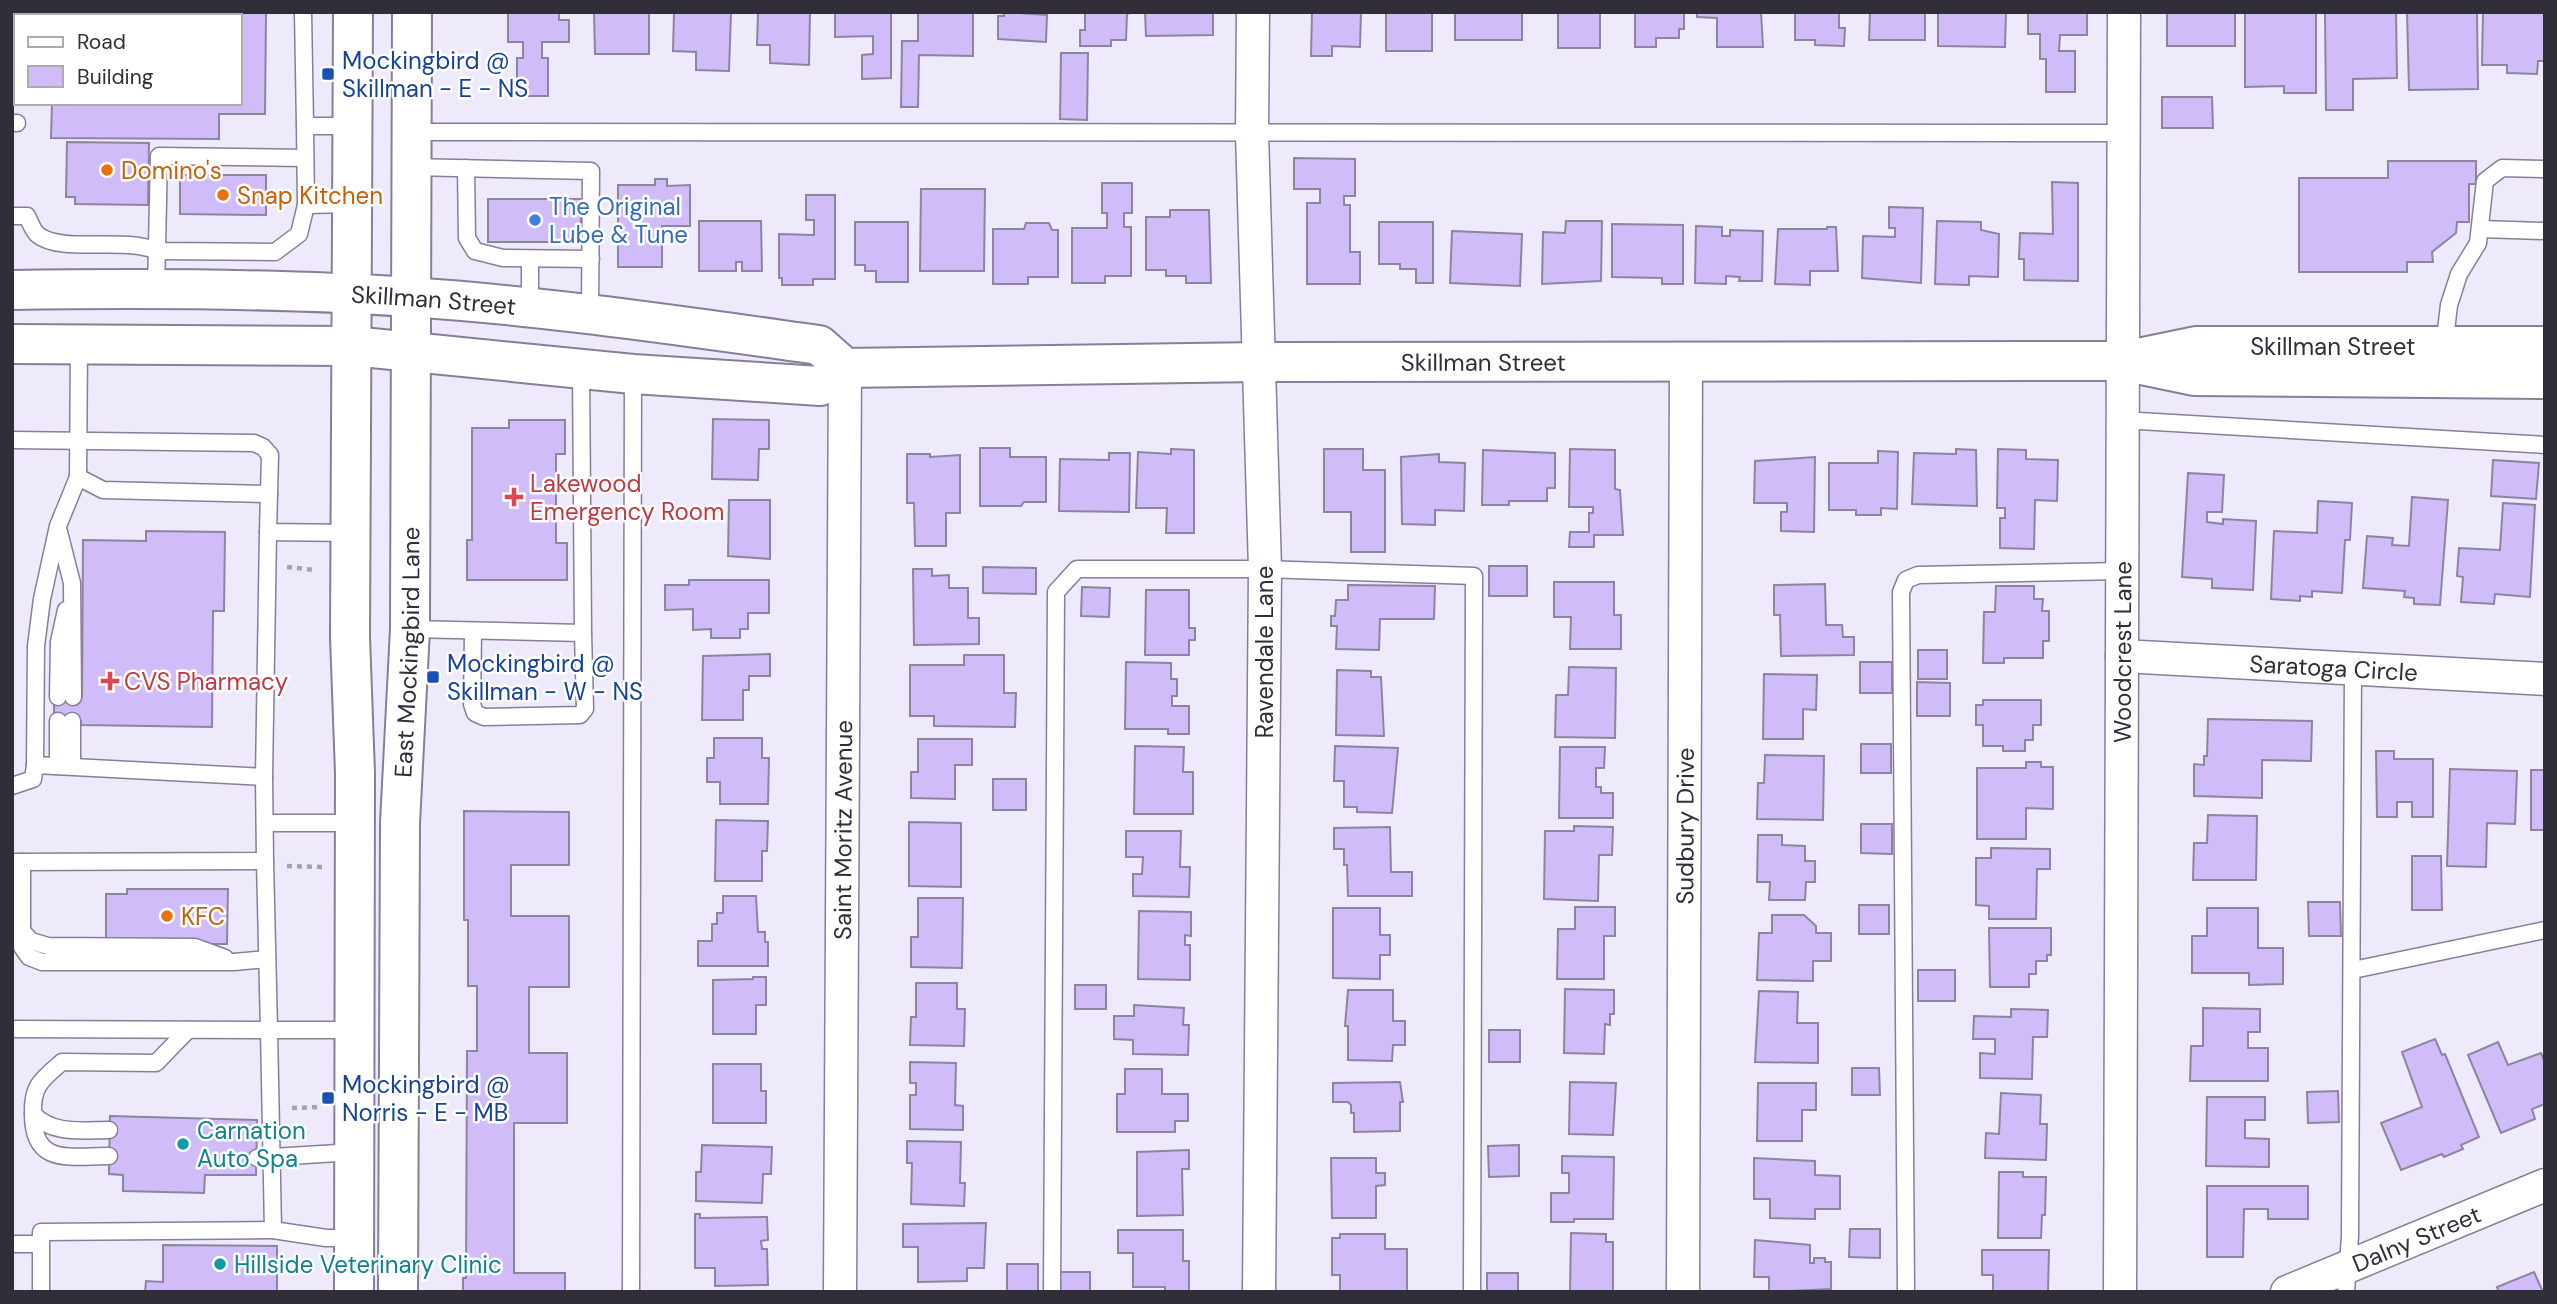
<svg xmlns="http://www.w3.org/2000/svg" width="2557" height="1304" viewBox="0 0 2557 1304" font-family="'DM Sans',sans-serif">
<rect width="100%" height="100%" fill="#efe9fc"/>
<g fill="#d0bcf8" stroke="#8d84a0" stroke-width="2">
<path d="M52 12H266L265 114H219V139L51 138 52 103H240V16H52Z"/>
<path d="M508 12H559V20H569V42H542V58H548V96H517V58H523V42H508Z"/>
<path d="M594 12H649V54H595Z"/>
<path d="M674 12H731L729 71 696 70V52L673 51Z"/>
<path d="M758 12H810L809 65 770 63V45H757Z"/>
<path d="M835 12H891V78L862 79V55L873 54V36L835 37Z"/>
<path d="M918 12H973V56L919 55 918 107H901L902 41H918Z"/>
<path d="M1004 12 1047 15 1046 42 998 39V16H1004Z"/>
<path d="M1085 12H1133L1127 14 1126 40H1111V46H1080V30H1085Z"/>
<path d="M1145 12H1213V35L1146 36Z"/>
<path d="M1312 12H1361L1360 47 1332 46V56H1311Z"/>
<rect x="1386" y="12" width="46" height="39"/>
<rect x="1455" y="12" width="67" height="28"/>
<rect x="1558" y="12" width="42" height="36"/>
<path d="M1635 12 1684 13V29H1679V38H1656V47H1635Z"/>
<path d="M1697 12H1761L1763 47H1717V18L1697 17Z"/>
<path d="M1795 12H1839V28H1845L1844 46 1815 45V40H1795Z"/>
<path d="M1870 12H1925V40H1869Z"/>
<path d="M1938 12H2006L2005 47 1938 46Z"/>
<path d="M2028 12 2087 13V35H2060L2059 51H2075V92H2046V59H2040V34H2028Z"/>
<rect x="2167" y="12" width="68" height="34"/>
<path d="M2245 12H2316V93H2284V86L2245 87Z"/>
<path d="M2325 12H2396L2397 78 2353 79V110H2326Z"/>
<path d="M2407 12H2477L2478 89 2409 90Z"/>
<path d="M2483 12H2545V61H2538L2537 74 2507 73V65H2482Z"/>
<path d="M1061 53H1088L1087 120 1060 119Z"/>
<path d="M2162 97H2212L2213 128H2162Z"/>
<path d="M67 142 149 143 148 205 75 204V197H66Z"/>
<path d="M1294 158 1355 159V196H1344V205H1350V252H1360V284H1307V203H1320V189H1294Z"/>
<path d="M2388 161H2476V184H2469V222H2457L2456 233 2432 252 2433 262H2407V272H2299V178H2388Z"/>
<path d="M180 175H266V215L180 214Z"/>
<path d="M655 179H667V186L690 185V226H662V267H618V185H655Z"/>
<path d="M2052 182 2078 183V281L2024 280V259H2019L2020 233 2053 234Z"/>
<path d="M1102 183H1132V213H1124V227H1131V276H1105V283H1072V228H1107V213H1102Z"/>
<path d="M921 189H985L984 271H920Z"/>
<path d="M806 195H835V279H813V285H782V278H779V234L814 235V220H806Z"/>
<rect x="488" y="199" width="93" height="43"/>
<path d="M1889 207 1923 208 1921 283 1862 278 1863 236 1895 237V228H1889Z"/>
<path d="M1170 210H1209L1211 283H1186V276H1166V270H1146V217H1170Z"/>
<path d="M699 221H761L762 271H742V262H736V271H699Z"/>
<path d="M1566 221H1602L1601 281 1542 284 1543 232 1565 233Z"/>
<path d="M1937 221 1981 222V230L1999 234 1998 277 1969 276V285L1935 284Z"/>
<path d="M855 222H908V282H876V271H865V265H855Z"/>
<path d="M1379 222H1433V283H1416V269H1400V264H1379Z"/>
<path d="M1026 223H1049L1052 230H1058V277H1028V284H993V229H1024Z"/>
<path d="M1612 224 1683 225V284H1662V278L1612 277Z"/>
<path d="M1696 226 1722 227V236H1730V230L1763 231 1762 281H1739L1740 277 1726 276V284L1695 283Z"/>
<path d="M1827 227H1836L1838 271H1810V285L1775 284 1778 229H1827Z"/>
<path d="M1452 231 1522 234 1520 286 1450 283Z"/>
<path d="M713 419 769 420V449H759L758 480 712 479Z"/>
<path d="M509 420H565V454H556V543H567V580H467V540H472V428H509Z"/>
<path d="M980 448H1010V457H1046V502H1024L1021 506H980Z"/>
<path d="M1171 449 1194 450V533H1166L1167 508H1136L1138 452 1171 454Z"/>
<path d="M1324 449H1363V470H1385V552H1351V512H1324Z"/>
<path d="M1570 449 1615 450V489L1620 490 1623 535H1594V547H1569L1570 532H1589V513H1593V507H1569Z"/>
<path d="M1956 449 1976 450 1977 506 1912 504 1914 453 1956 454Z"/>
<path d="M1998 449 2026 450V459L2058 460 2057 501 2035 500 2034 549 2000 548V518H2005V508H1997Z"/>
<path d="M1483 450 1555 453V488H1547V501H1509V505H1482Z"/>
<path d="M1878 451 1898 452 1897 509 1881 508V515H1856V510H1829V463H1878Z"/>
<path d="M1109 453H1130L1129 512 1059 511 1060 459 1109 460Z"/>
<path d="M907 454H930V457L960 455V513H946V546H915L914 503H907Z"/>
<path d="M1439 454V462L1465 463 1464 511 1435 510V525L1402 524 1401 457Z"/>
<path d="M1815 457 1814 532 1781 531V512H1787V503H1754L1755 461Z"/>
<path d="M2493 460 2539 463 2536 499 2491 496Z"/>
<path d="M2188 473 2224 475 2222 512H2207V522L2223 524V519L2256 521 2253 590 2212 588V579L2182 577Z"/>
<path d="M2412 497 2448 500 2440 605 2414 604V598L2404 597 2405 591 2363 588 2367 536 2393 538 2392 545 2409 546Z"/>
<path d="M729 500H770V559L728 556Z"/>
<path d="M2318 501 2352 503 2350 540H2345L2342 593 2312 591V597L2300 596V601L2271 599 2274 531 2317 533Z"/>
<path d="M2503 503 2535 505 2530 597 2495 594 2494 604 2461 602 2463 577 2457 576 2459 548 2500 550Z"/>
<path d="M146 531 225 532 224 611H213L212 727 81 725V721H54V697H82L83 540 146 541Z"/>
<rect x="1489" y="566" width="38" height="30"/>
<path d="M983 567 1036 568V594L983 593Z"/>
<path d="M913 569H932V576L949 575V588H968V618H979V644L914 645Z"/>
<path d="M689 580H769V613H748V629H740V638H711V629L693 630V609L665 610V585H689Z"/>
<path d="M1554 582H1614V615H1621V649H1570L1571 617H1554Z"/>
<path d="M1825 584 1826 625H1842L1843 637H1854V655L1781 656 1780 615H1774V585Z"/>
<path d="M1348 585 1435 586 1434 619H1380L1379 650 1336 649 1337 626H1331V616H1335L1336 600H1348Z"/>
<path d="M1996 586H2034V599H2043L2042 611H2049V641H2043V658H2004V663H1983L1984 612H1995Z"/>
<path d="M1082 587 1110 588 1109 617 1081 616Z"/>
<path d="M1146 590H1189V628H1195V640H1189V655H1145Z"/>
<rect x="1918" y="650" width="29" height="29"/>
<path d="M770 654V676H749V690H743V720H702L703 656Z"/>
<path d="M964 655H1004V693H1016L1015 727 934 726V716H910V665H964Z"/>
<path d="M1126 662 1171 663V679H1177V696H1172V706H1189V734H1168V729H1125Z"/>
<rect x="1860" y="662" width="32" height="31"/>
<path d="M1569 667 1616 668 1615 738 1555 737 1556 695H1568Z"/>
<path d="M1337 670 1371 671V677H1381L1384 736 1336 735Z"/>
<path d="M1764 674 1817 675 1816 710 1803 709V739H1763Z"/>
<path d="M1917 682 1950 683V716H1917Z"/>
<path d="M1983 700H2041V725H2033V740H2025V751H2003V746H1983V725H1976V705H1983Z"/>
<path d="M2208 719 2312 721 2311 761 2262 760V798L2194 796V764L2204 765V756H2207Z"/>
<path d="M714 738H762V758H769L768 804H720V782H707V758H714Z"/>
<path d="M918 739H972V765H955V799L911 798V772H918Z"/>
<rect x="1861" y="744" width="30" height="29"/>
<path d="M1135 746 1184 747 1183 772H1193V814H1134Z"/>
<path d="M1335 746 1398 748 1392 813 1357 812V807H1344V781H1334Z"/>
<path d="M1560 747H1605L1604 768H1596V787H1601V793H1613V818H1559Z"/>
<path d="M2376 751H2394V759H2433V817H2412V802H2397V817H2377Z"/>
<path d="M1765 755 1824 756 1823 820 1757 819 1758 783H1764Z"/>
<path d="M2026 762H2041V767H2053V809L2026 808V839H1977V768H2026Z"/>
<path d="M2450 769 2517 771 2515 824 2487 823 2486 867 2447 866Z"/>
<rect x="2531" y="770" width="14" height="60"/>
<rect x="993" y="779" width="33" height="31"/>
<path d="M464 811 569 812V865H511V916H569V987H529V1053H567V1123H514V1273H565V1292H463V1278H466L467 1051H477V986H468V920H464Z"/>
<path d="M2208 815 2257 816 2256 880H2193L2194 843H2207Z"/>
<path d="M716 820 768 821 767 851H762V881H715Z"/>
<path d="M909 822 961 823V887L909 886Z"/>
<path d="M1861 824H1892V854L1861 853Z"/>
<path d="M1574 826 1613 827 1612 855H1599L1598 901 1544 899 1545 831H1574Z"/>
<path d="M1390 827 1391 872H1412V896H1348L1347 865H1344V849H1334V828Z"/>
<path d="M1126 831H1181L1180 867H1190L1189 897 1133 896V874H1142L1143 857H1126Z"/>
<path d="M1758 835H1782V845L1805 846V861H1815V882H1806L1805 900H1769L1770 882H1757Z"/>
<path d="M1991 848 2050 849V869H2037L2036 919H1989V906L1976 905V858H1991Z"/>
<path d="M2412 856H2441L2442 910H2412Z"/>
<path d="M127 889H228L227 944H127V938H106V894H127Z"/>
<path d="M723 896H756L758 932H765V942H768V966H698V941H712V924H717V913H723Z"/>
<path d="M918 898H963L962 968 911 967V937H918Z"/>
<path d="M2308 902H2340L2341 936H2309Z"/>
<rect x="1859" y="905" width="30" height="29"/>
<path d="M1575 907H1615V936H1604V979H1557L1558 929H1575Z"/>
<path d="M1333 908H1380V935H1390V955H1380V979L1333 978Z"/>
<path d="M2207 908H2258V948H2283V984L2249 985V973H2192V936H2207Z"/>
<path d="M1139 911 1191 912V936L1185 935V945H1190V980L1138 979Z"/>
<path d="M1772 915H1804L1816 926V933H1831V961H1813V981L1757 980 1759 933H1772Z"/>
<path d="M1989 928H2051V955H2047V961H2036V974H2029V987H1990Z"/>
<rect x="1918" y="970" width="37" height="31"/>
<path d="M753 977H766V1005H756V1034H713V980L753 979Z"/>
<path d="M916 983H957V1009H965L964 1046 910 1045 911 1017H916Z"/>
<rect x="1075" y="985" width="31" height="24"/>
<path d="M1565 989 1614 990V1014H1610V1025L1605 1024 1604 1054 1564 1053Z"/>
<path d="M1348 990H1393V1021H1405V1045H1393L1392 1061 1348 1060V1026H1345Z"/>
<path d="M1759 991 1798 992 1797 1023H1818V1063L1755 1062Z"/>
<path d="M1134 1005 1184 1008 1183 1025H1189L1188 1055 1133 1054V1040L1114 1039V1016H1134Z"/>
<path d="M2203 1008 2260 1009V1032H2248V1048H2268V1081H2190L2191 1046H2203Z"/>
<path d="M2011 1009 2048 1010 2047 1037H2033L2032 1079 1980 1078V1053L1995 1054V1039H1973L1974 1016 2011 1017Z"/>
<rect x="1489" y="1030" width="31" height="32"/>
<path d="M2435 1039 2442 1055 2445 1054 2479 1137 2461 1145 2463 1149 2444 1157 2442 1154 2401 1170 2381 1123 2422 1107 2402 1052Z"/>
<path d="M2498 1042 2508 1065 2541 1053 2545 1063V1104L2532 1109 2535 1119 2501 1133 2468 1055Z"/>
<path d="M910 1062 956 1063 955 1105 963 1106V1130L910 1129V1095H916V1083H910Z"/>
<path d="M713 1064H761V1091H766V1123H713Z"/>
<path d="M1852 1068H1879L1880 1095H1852Z"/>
<path d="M1125 1069H1162V1094H1188V1121H1175V1132H1117V1094H1125Z"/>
<path d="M1400 1082 1403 1102H1400V1131L1354 1132V1113H1351V1105L1348 1102H1333V1083Z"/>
<path d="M1570 1082 1616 1083 1613 1135 1569 1134Z"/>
<path d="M1758 1083H1816V1110H1802V1141H1757Z"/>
<path d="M2338 1091 2339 1122 2308 1123 2307 1092Z"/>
<path d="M2001 1093 2041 1095 2040 1124H2047L2046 1160 1985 1158 1986 1133 1999 1134Z"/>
<path d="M2207 1097H2265V1120H2245V1138L2269 1139V1167L2206 1166Z"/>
<path d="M110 1116 257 1120 256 1175H205L204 1193 123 1191V1175L109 1174Z"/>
<path d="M907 1141 961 1142 960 1183H965L964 1206 911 1204 912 1163H907Z"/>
<path d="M702 1145 772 1147 771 1174H763L762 1203 696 1201V1172H701Z"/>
<path d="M1519 1145V1176L1489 1177 1488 1146Z"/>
<path d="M1189 1150V1169H1182L1183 1215 1137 1216V1152Z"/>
<path d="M1562 1156 1614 1157 1613 1219H1574V1222H1551V1193H1569V1173H1562Z"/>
<path d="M1331 1158H1376V1173H1385V1185L1376 1186V1218H1332Z"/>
<path d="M1754 1158 1815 1161V1175L1840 1176V1209H1815V1219L1770 1218V1199H1754Z"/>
<path d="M1999 1172H2023V1177H2046L2045 1215H2042L2041 1238H1998Z"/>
<path d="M2207 1186H2308V1219H2268V1209H2244L2243 1257H2207Z"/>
<path d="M695 1214H700V1218L767 1217 768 1240 761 1241 762 1249H767L768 1285 715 1286V1268H695Z"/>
<path d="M986 1223 984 1268H967V1281L918 1282V1247H903V1224Z"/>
<path d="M1850 1229H1880V1258L1849 1257Z"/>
<path d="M1118 1230H1183V1261H1189V1292H1165V1287H1133V1253H1118Z"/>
<path d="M1571 1233 1606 1234V1242H1613V1292H1570Z"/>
<path d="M1340 1234H1385V1249H1407V1292H1340V1275H1332V1238H1340Z"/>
<path d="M1755 1240 1810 1245V1263H1814V1258H1825V1262H1831V1289L1769 1292V1277H1754Z"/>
<path d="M163 1245 277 1246V1292H145L146 1281 163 1282Z"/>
<path d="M1982 1250H2049L2048 1292H1993V1275H1982Z"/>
<rect x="1007" y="1264" width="31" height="28"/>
<rect x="1059" y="1272" width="31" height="20"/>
<path d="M2534 1272 2543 1292H2499L2497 1287Z"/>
<rect x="1487" y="1273" width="31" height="19"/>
</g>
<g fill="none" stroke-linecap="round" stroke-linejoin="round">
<g stroke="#877e9a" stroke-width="19">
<g id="lane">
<path d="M303 12 305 126H353"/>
<path d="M12 123H17"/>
<path d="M411 132 2123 133"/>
<path d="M411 167 591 171 590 313"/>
<path d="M466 168 467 238 475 251 503 258 591 259"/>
<path d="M306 205 353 204"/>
<path d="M12 216H27C30 222 33 231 38 235 62 254 124 236 157 251L275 252 299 234 306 205 305 126"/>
<path d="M2480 229 2545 231"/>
<path d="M156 290 159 156 305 158"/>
<path d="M530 308V259"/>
<path d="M2444 348 2449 305 2459 274 2478 243 2485 181 2502 168 2545 169"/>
<path d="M2122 420 2545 445"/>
<path d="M12 440 254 443 263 447 270 455 268 532 351 533"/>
<path d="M78 477 103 490 269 494"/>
<path d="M59 532 72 583 73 697"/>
<path d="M410 629 583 633 581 369"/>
<path d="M473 632 472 704 475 713 484 717 580 715 585 709 583 633"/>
<path d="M58 697 59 642 66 610"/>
<path d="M58 721V766"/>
<path d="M72 721V766"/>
<path d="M35 765 36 646 42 599 58 526 78 477 79 346"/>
<path d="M12 786 33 779 35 765 264 777 268 532"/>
<path d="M265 823H355"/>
<path d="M265 861 269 1030H354"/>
<path d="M12 862 265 861 264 777"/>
<path d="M22 862V947L29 957 42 962H234L267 959"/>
<path d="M22 931 31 941 48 946 195 947 225 958"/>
<path d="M2353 970 2545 930"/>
<path d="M12 1029 269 1030 273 1230 326 1238H354"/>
<path d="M33 1114C33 1166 69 1156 109 1156"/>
<path d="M109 1130C82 1130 53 1135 33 1114 32 1086 41 1080 62 1062L156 1063 188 1030"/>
<path d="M257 1158 354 1152"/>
<path d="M12 1244H40"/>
<path d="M41 1292V1232L273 1230"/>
<path d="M631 1292 633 374"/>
<path d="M1052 1292 1056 592 1077 569H1265L1474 576 1472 1292"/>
<path d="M1906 1292 1901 592 1906 580 1918 575 2121 571"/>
<path d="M2346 1292 2350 1236 2353 667"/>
</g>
</g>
<g stroke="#877e9a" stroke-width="35">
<g id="street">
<path d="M1253 12 1252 133 1265 569 1259 1292"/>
<path id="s1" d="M2122 656 2545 679"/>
<path id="s2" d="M840 1292 845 368"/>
<path id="s3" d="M1683 1292 1686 360"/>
<path id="s4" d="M2120 1292 2124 12"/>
<path id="s5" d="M2287 1292 2545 1185"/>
</g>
</g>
<g stroke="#877e9a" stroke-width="42">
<g id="secondary">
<path d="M353 12 350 637 355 773 354 1292"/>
<path id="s6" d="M12 290C144 288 277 288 409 297 546 306 682 326 819 345L845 368"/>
<path id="s7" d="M12 344 352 346 633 374 820 386 845 368 1260 362 2122 361 2194 376 2545 379"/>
<path id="s8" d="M2138 358 2196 346H2545"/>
<path id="s9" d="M398 1292 400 823 410 629 412 12"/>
</g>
</g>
<g stroke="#a6a1b1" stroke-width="4.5" stroke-dasharray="5 5" stroke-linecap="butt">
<path d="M287 567 315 570"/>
<path d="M287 866 324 867"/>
<path d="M292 1108 322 1107"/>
</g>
<use href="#lane" stroke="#fff" stroke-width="16"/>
<use href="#street" stroke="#fff" stroke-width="32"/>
<use href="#secondary" stroke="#fff" stroke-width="38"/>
</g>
<g fill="#1a4fb4" stroke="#fff" stroke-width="2.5">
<rect x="321" y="67" width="14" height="14" rx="3.5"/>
<rect x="426" y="670" width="14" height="14" rx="3.5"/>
<rect x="321" y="1091" width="14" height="14" rx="3.5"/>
</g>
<g fill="#e8710a" stroke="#fff" stroke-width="2.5">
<circle cx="107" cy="170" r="7"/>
<circle cx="223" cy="195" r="7"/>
<circle cx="167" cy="916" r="7"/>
</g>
<circle fill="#3f7fe0" stroke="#fff" stroke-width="2.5" cx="535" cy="220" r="7"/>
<g fill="#e0444e" stroke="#fff" stroke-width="2.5">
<path d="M510.5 486.5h7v7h7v7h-7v7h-7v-7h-7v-7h7z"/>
<path d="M106.5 670.5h7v7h7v7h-7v7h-7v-7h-7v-7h7z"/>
</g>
<g fill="#0f9aa8" stroke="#fff" stroke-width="2.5">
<circle cx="183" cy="1144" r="7"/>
<circle cx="220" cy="1264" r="7"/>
</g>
<g text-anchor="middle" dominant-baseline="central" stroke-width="5" stroke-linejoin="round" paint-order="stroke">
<g font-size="24" fill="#164399" stroke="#fff" text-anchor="start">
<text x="342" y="60">Mockingbird @<tspan x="342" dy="28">Skillman - E - NS</tspan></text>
<text x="447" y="663">Mockingbird @<tspan x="447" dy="28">Skillman - W - NS</tspan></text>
<text x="342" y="1084">Mockingbird @<tspan x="342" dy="28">Norris - E - MB</tspan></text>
</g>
<g font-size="24" fill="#c56008" stroke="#fff" text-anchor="start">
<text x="121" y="170">Domino's</text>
<text x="237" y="195">Snap Kitchen</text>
<text x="181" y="916">KFC</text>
</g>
<g font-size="24" fill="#366cbe" stroke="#fff" text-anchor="start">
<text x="549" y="206">The Original<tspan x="549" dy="28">Lube &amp; Tune</tspan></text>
</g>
<g font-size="24" fill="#312d39" stroke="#fff">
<text stroke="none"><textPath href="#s6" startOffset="422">Skillman Street</textPath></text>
<text stroke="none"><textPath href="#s8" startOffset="196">Skillman Street</textPath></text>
<text stroke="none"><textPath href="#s7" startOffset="1479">Skillman Street</textPath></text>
<text stroke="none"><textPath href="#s9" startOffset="640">East Mockingbird Lane</textPath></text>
<text transform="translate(1264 652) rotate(-90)">Ravendale Lane</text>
<text stroke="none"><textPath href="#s4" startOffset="640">Woodcrest Lane</textPath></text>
<text stroke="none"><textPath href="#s1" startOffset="212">Saratoga Circle</textPath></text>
<text stroke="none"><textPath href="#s3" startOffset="466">Sudbury Drive</textPath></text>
<text stroke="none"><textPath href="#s2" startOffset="462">Saint Moritz Avenue</textPath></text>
<text stroke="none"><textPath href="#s5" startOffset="140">Dalny Street</textPath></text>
</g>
<g font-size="24" fill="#be3a42" stroke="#fff" text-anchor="start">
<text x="530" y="483">Lakewood<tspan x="530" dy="28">Emergency Room</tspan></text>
<text x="124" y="681">CVS Pharmacy</text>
</g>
<g font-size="24" fill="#0d838f" stroke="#fff" text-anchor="start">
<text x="197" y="1130">Carnation<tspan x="197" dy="28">Auto Spa</tspan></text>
<text x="234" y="1264">Hillside Veterinary Clinic</text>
</g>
</g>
<rect width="2557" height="1304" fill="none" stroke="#312d39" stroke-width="28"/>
<rect x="14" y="14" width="228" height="91" fill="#ffffff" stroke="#adabb0" stroke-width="2"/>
<rect x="28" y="37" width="35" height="10" fill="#ffffff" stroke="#adabb0" stroke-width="2"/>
<text x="77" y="49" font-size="21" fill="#312d39">Road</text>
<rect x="28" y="66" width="35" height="21" fill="#d0bcf8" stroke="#adabb0" stroke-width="2"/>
<text x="77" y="84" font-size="21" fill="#312d39">Building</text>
</svg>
